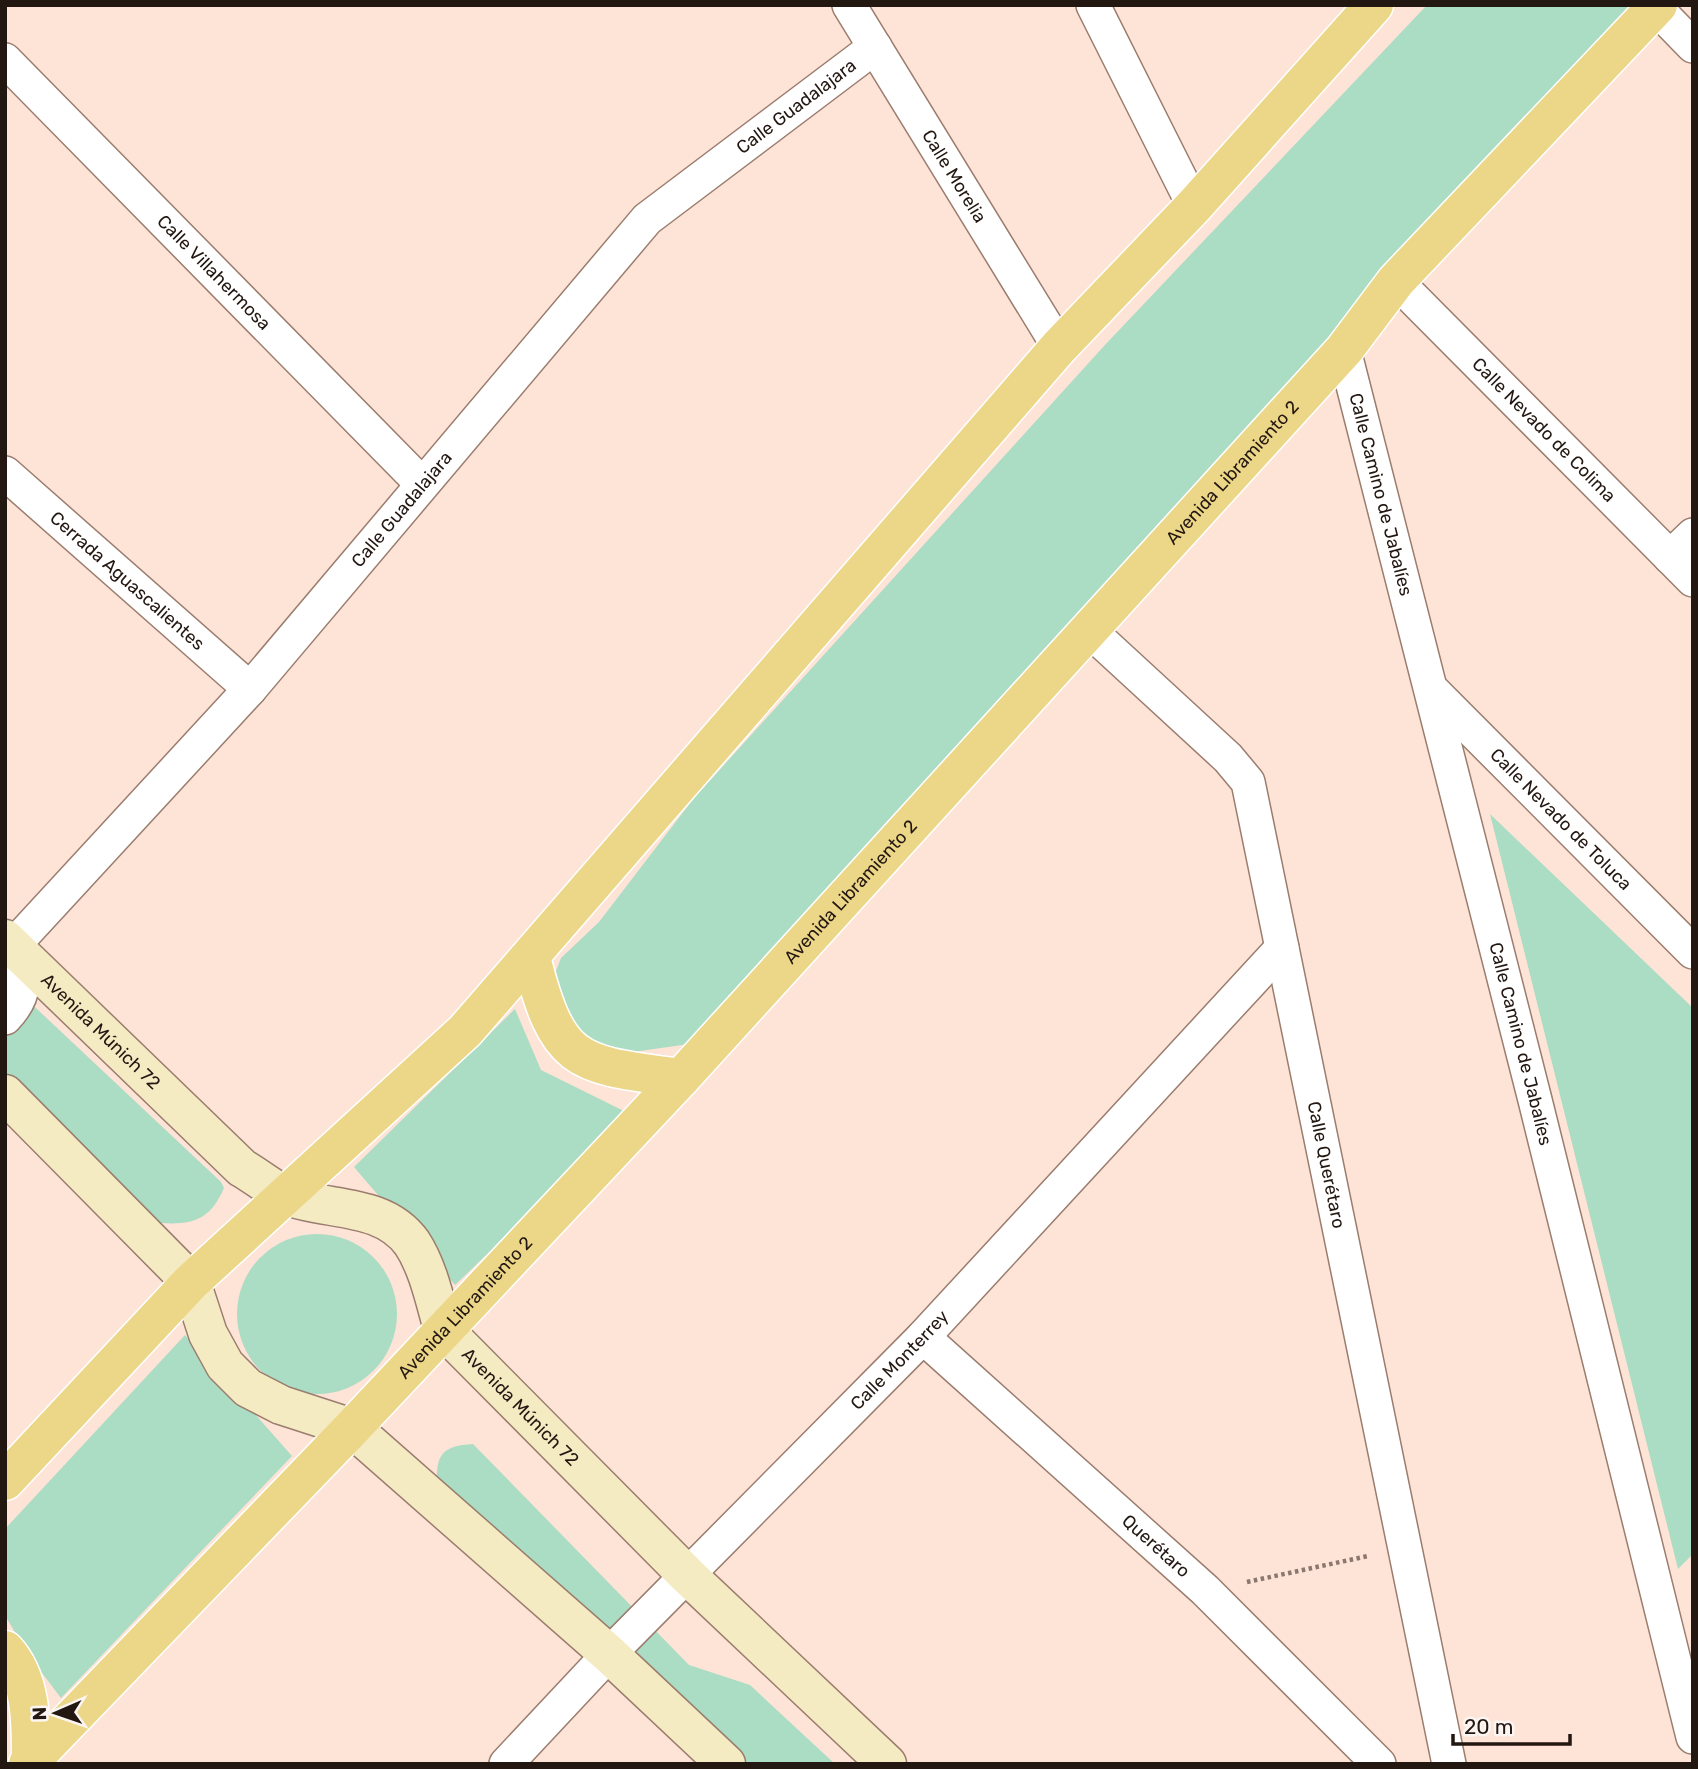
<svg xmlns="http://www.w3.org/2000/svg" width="1698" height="1769" viewBox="0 0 1698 1769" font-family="Rubik,sans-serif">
<rect width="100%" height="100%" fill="#fee3d7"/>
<g fill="#abdcc4">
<path d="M1427 5H1646L703 1042 626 1053 574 1041 552 981 561 958 599 922 694 798 1104 346Z"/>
<path d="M1490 814 1693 1008V1554L1678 1569Z"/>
<path d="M5 979 221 1182 224 1188C210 1220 193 1225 161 1223L5 1077Z"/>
<path d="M515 1009 541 1070 632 1115 455 1285 354 1167Z"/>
<circle cx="317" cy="1314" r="80"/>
<path d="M185 1335 292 1456 61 1698 26 1652 5 1615V1529Z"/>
<path d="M473 1444 689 1665 750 1685 835 1764H726L437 1487C436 1456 440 1446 473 1444Z"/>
</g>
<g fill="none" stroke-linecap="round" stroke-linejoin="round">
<g stroke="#9a7d6e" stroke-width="36">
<g id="street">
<path id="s1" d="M849 5 1059 347"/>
<path d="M1093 5 1194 206"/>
<path d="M1656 8 1693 46"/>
<path id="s2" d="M5 60 422 484"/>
<path id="s3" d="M1396 281 1693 580"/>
<path id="s4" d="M1344 350 1535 1100 1693 1737"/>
<path id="s5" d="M5 473 250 689"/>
<path d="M1670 557 1693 535"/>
<path id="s6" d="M1089 630 1228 758 1248 782 1449 1764"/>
<path id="s7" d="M1431 689 1693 952"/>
<path id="s8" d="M5 1018C30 992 23 977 13 946L250 689 647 219 875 47"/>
<path id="s9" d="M923 1337 1205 1590 1379 1764"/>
<path id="s10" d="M506 1764 609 1654 923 1337 1282 948"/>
</g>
</g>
<g stroke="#9a7d6e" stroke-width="41">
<g id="secondary">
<path id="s11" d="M5 939 242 1168C256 1176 269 1187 283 1194 324 1212 382 1201 412 1243 428 1267 435 1301 443 1329L687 1575 887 1764"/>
<path d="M5 1094 191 1282 208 1334 225 1365 248 1388 281 1405 352 1428 609 1654 726 1764"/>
</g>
</g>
<g stroke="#fff" stroke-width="41">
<g id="primary">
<path d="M531 957C558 1066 577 1064 681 1078"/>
<path d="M5 1481 191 1282 465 1031 1059 347 1194 206 1374 5"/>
<path d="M5 1650C32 1679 31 1723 31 1761"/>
<path id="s12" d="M28 1764 352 1428 681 1078 1344 350 1396 281 1658 5"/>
</g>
</g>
<path stroke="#8a776f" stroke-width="4.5" stroke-dasharray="3.5 3.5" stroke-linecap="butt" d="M1247 1582 1368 1556"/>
<use href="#street" stroke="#fff" stroke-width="33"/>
<use href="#secondary" stroke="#f5ebc3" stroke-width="38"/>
<use href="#primary" stroke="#ecd788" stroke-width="38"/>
</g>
<g text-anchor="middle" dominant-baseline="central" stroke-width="7" stroke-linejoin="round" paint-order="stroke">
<g font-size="18" fill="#231712" stroke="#fcf5f2">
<text stroke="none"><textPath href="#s8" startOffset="1230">Calle Guadalajara</textPath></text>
<text stroke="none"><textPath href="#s1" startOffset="201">Calle Morelia</textPath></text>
<text stroke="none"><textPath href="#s2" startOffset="298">Calle Villahermosa</textPath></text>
<text stroke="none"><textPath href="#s3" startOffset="210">Calle Nevado de Colima</textPath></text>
<text stroke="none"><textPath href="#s12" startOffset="1766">Avenida Libramiento 2</textPath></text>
<text stroke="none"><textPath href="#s4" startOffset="149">Calle Camino de Jabalíes</textPath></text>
<text stroke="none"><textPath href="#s8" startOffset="663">Calle Guadalajara</textPath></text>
<text stroke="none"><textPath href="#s5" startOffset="163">Cerrada Aguascalientes</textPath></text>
<text stroke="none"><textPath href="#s7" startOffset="184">Calle Nevado de Toluca</textPath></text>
<text stroke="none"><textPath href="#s12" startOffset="1199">Avenida Libramiento 2</textPath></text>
<text stroke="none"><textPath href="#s11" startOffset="133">Avenida Múnich 72</textPath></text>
<text stroke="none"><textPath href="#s4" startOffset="716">Calle Camino de Jabalíes</textPath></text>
<text stroke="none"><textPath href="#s6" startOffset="611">Calle Querétaro</textPath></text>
<text stroke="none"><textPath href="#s12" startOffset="632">Avenida Libramiento 2</textPath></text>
<text stroke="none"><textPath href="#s10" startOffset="564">Calle Monterrey</textPath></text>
<text stroke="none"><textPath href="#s11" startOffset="721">Avenida Múnich 72</textPath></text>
<text stroke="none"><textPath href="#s9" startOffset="313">Querétaro</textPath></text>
</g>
</g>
<rect width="1698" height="1769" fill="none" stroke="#231712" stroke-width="14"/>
<g transform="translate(56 1713) rotate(268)" stroke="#fcf5f2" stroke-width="5" paint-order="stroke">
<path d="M0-5L12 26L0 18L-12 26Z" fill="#231712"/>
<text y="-10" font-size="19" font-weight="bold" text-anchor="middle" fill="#231712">N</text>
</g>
<path d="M1453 1734v10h117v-10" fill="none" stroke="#231712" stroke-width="3.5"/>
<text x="1464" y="1734" font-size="21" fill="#231712" stroke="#fcf5f2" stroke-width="5" paint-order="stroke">20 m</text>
</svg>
